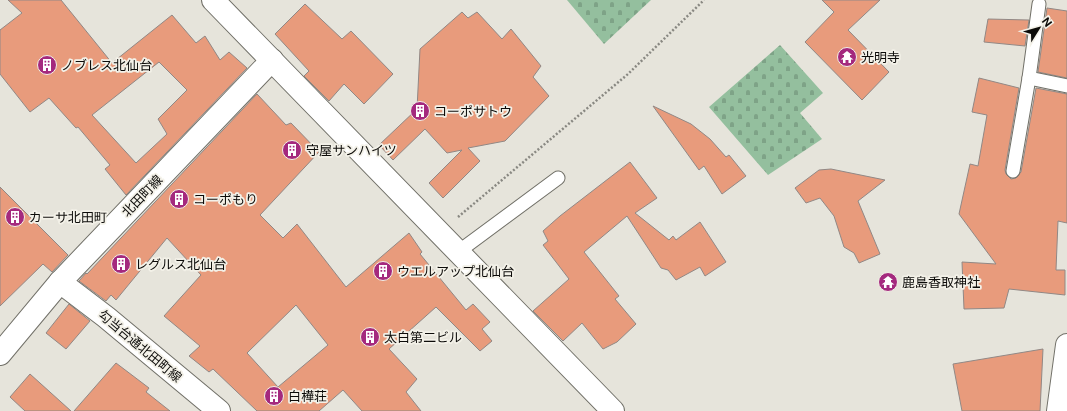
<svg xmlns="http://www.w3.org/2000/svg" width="1067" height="411" viewBox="0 0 1067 411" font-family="'Public Sans','Noto Sans JP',sans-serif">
<defs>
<pattern id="cemetery-stones" width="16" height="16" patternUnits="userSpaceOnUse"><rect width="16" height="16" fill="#94bf9e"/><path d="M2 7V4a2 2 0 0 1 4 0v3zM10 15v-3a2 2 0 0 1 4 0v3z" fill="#7ea387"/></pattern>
</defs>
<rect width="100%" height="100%" fill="#e6e4db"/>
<g fill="url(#cemetery-stones)">
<path d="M567 0H651L604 44Z"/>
<path d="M780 45 823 93 800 113 822 139 768 175 709 107Z"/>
</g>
<g fill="#e89b7c" stroke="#918885" fill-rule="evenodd">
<path d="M8 0H61L112 63 172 15 196 43 205 36 220 60 229 52 247 68 126 195 105 169 110 165 78 127 76 128 49 98 30 112 0 74V30L22 13ZM159 62 187 90 158 119 167 134 136 163 92 115Z"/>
<path d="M822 0H880L848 30 889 72 862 100 805 42 834 12Z"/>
<path d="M305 4 342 39 351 31 393 74 364 104 344 84 329 101 304 76 309 71 275 34Z"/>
<path d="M1047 8 1067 11V78L1038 72Z"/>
<path d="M462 12 468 18 477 12 502 39 511 29 541 66 533 77 549 96 505 141 468 148 480 161 443 198 429 183 462 150 447 153 425 129 393 160 379 145 417 109 420 49Z"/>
<path d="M988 19 1029 20 1025 46 984 42Z"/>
<path d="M979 78 1019 88 1005 170 1006 174 1011 179 1016 178 1021 172 1036 88 1067 94V223L1058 221 1056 270H1065V295L1009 289 1004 308 964 309 962 262 996 264 959 214 970 164 978 166 987 115 972 112Z"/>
<path d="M257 94 286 125 291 123 319 152 260 215 283 238 297 224 346 287 409 233 422 252 420 254 466 310 473 304 490 322 482 329 492 341 480 351 436 307 389 349 417 379 406 392 421 411H362L343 390 319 411H257L213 369 209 372 189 356 200 346 164 316 201 275 167 238 116 300 111 295 106 301 79 281 86 273 87 274ZM296 305 328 345 278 387 247 353Z"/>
<path d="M653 106 691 124 710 139 726 157 729 155 746 176 722 194 704 166 699 170Z"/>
<path d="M630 162 657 198 635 213 669 240 673 236 676 240 700 222 726 262 705 276 700 267 676 280 668 270 661 268 627 216 584 252 619 296 615 299 636 324 617 342 603 349 582 323 563 341 533 311 569 279 543 245 548 241 543 231 560 216Z"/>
<path d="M831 169 885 180 858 201 880 254 859 263 854 253 844 247 834 216 820 198 806 203 795 188 819 170Z"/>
<path d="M0 187 68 255 52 272 43 264 0 306Z"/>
<path d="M69 304 90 321 66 349 46 333Z"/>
<path d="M1043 349 1040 411H962L953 364Z"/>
<path d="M116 363 149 388 146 392 170 411H74Z"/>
<path d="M30 374 71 411H25L10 397Z"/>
</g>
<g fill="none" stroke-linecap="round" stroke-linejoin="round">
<g stroke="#717068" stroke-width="15">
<g id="service">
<path d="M1029 78 1067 86"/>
<path d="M1013 171 1029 78 1039 4"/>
<path d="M458 252 558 178"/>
</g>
</g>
<g stroke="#717068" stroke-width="24">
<g id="minor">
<path d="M60 282 106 317 219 411"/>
<path d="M0 354 60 282 272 60"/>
<path d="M1058 411 1067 345"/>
</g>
</g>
<g stroke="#717068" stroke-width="24">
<path id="tertiary" d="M213 0 613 411"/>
</g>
<path stroke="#898882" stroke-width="2.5" stroke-dasharray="2 2" stroke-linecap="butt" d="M458 217 628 74 704 0"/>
<use href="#service" stroke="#fff" stroke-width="13"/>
<use href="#minor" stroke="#fff" stroke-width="22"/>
<use href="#tertiary" stroke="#fff" stroke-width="22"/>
</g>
<defs>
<g id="temple-disc" transform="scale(1)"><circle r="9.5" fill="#a4297e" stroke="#f3f1e8"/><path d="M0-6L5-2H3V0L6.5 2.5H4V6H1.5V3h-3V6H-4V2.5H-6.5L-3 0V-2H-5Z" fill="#fff"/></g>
<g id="building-disc" transform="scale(1)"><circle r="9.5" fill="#a4297e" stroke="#f3f1e8"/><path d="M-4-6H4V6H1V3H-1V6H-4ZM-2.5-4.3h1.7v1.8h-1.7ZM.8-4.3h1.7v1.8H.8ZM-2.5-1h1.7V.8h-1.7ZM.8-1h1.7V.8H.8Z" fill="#fff"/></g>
</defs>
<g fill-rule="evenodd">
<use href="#temple-disc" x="847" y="57"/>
<use href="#building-disc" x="47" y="65"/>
<use href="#building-disc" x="420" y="111"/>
<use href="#building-disc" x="292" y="150"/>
<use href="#building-disc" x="179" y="199"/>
<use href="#building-disc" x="15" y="217"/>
<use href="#building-disc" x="121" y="264"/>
<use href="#building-disc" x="383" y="271"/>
<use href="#temple-disc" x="888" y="282"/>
<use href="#building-disc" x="370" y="337"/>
<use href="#building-disc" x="274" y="396"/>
</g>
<g text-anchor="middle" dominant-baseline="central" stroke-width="3.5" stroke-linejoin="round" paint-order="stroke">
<g font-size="13" fill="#0c0b09" stroke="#f3f1e8" text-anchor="start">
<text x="861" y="57">光明寺</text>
<text x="61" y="65">ノブレス北仙台</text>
<text x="434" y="111">コーポサトウ</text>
<text x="306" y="150">守屋サンハイツ</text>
<text x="193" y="199">コーポもり</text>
<text x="29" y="217">カーサ北田町</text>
<text x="135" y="264">レグルス北仙台</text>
<text x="397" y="271">ウエルアップ北仙台</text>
<text x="902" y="282">鹿島香取神社</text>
<text x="384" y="337">太白第二ビル</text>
<text x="288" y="396">白樺荘</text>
</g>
<g font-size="13" fill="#0c0b09" stroke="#f3f1e8">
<text transform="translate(142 196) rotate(-46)">北田町線</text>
<text transform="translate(140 346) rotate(40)">勾当台通北田町線</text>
</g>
</g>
<g transform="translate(1039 28) rotate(53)" stroke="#f3f1e8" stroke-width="3" paint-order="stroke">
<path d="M0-3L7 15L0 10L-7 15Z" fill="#0c0b09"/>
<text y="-6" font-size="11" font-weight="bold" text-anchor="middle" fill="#0c0b09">N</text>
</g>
</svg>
